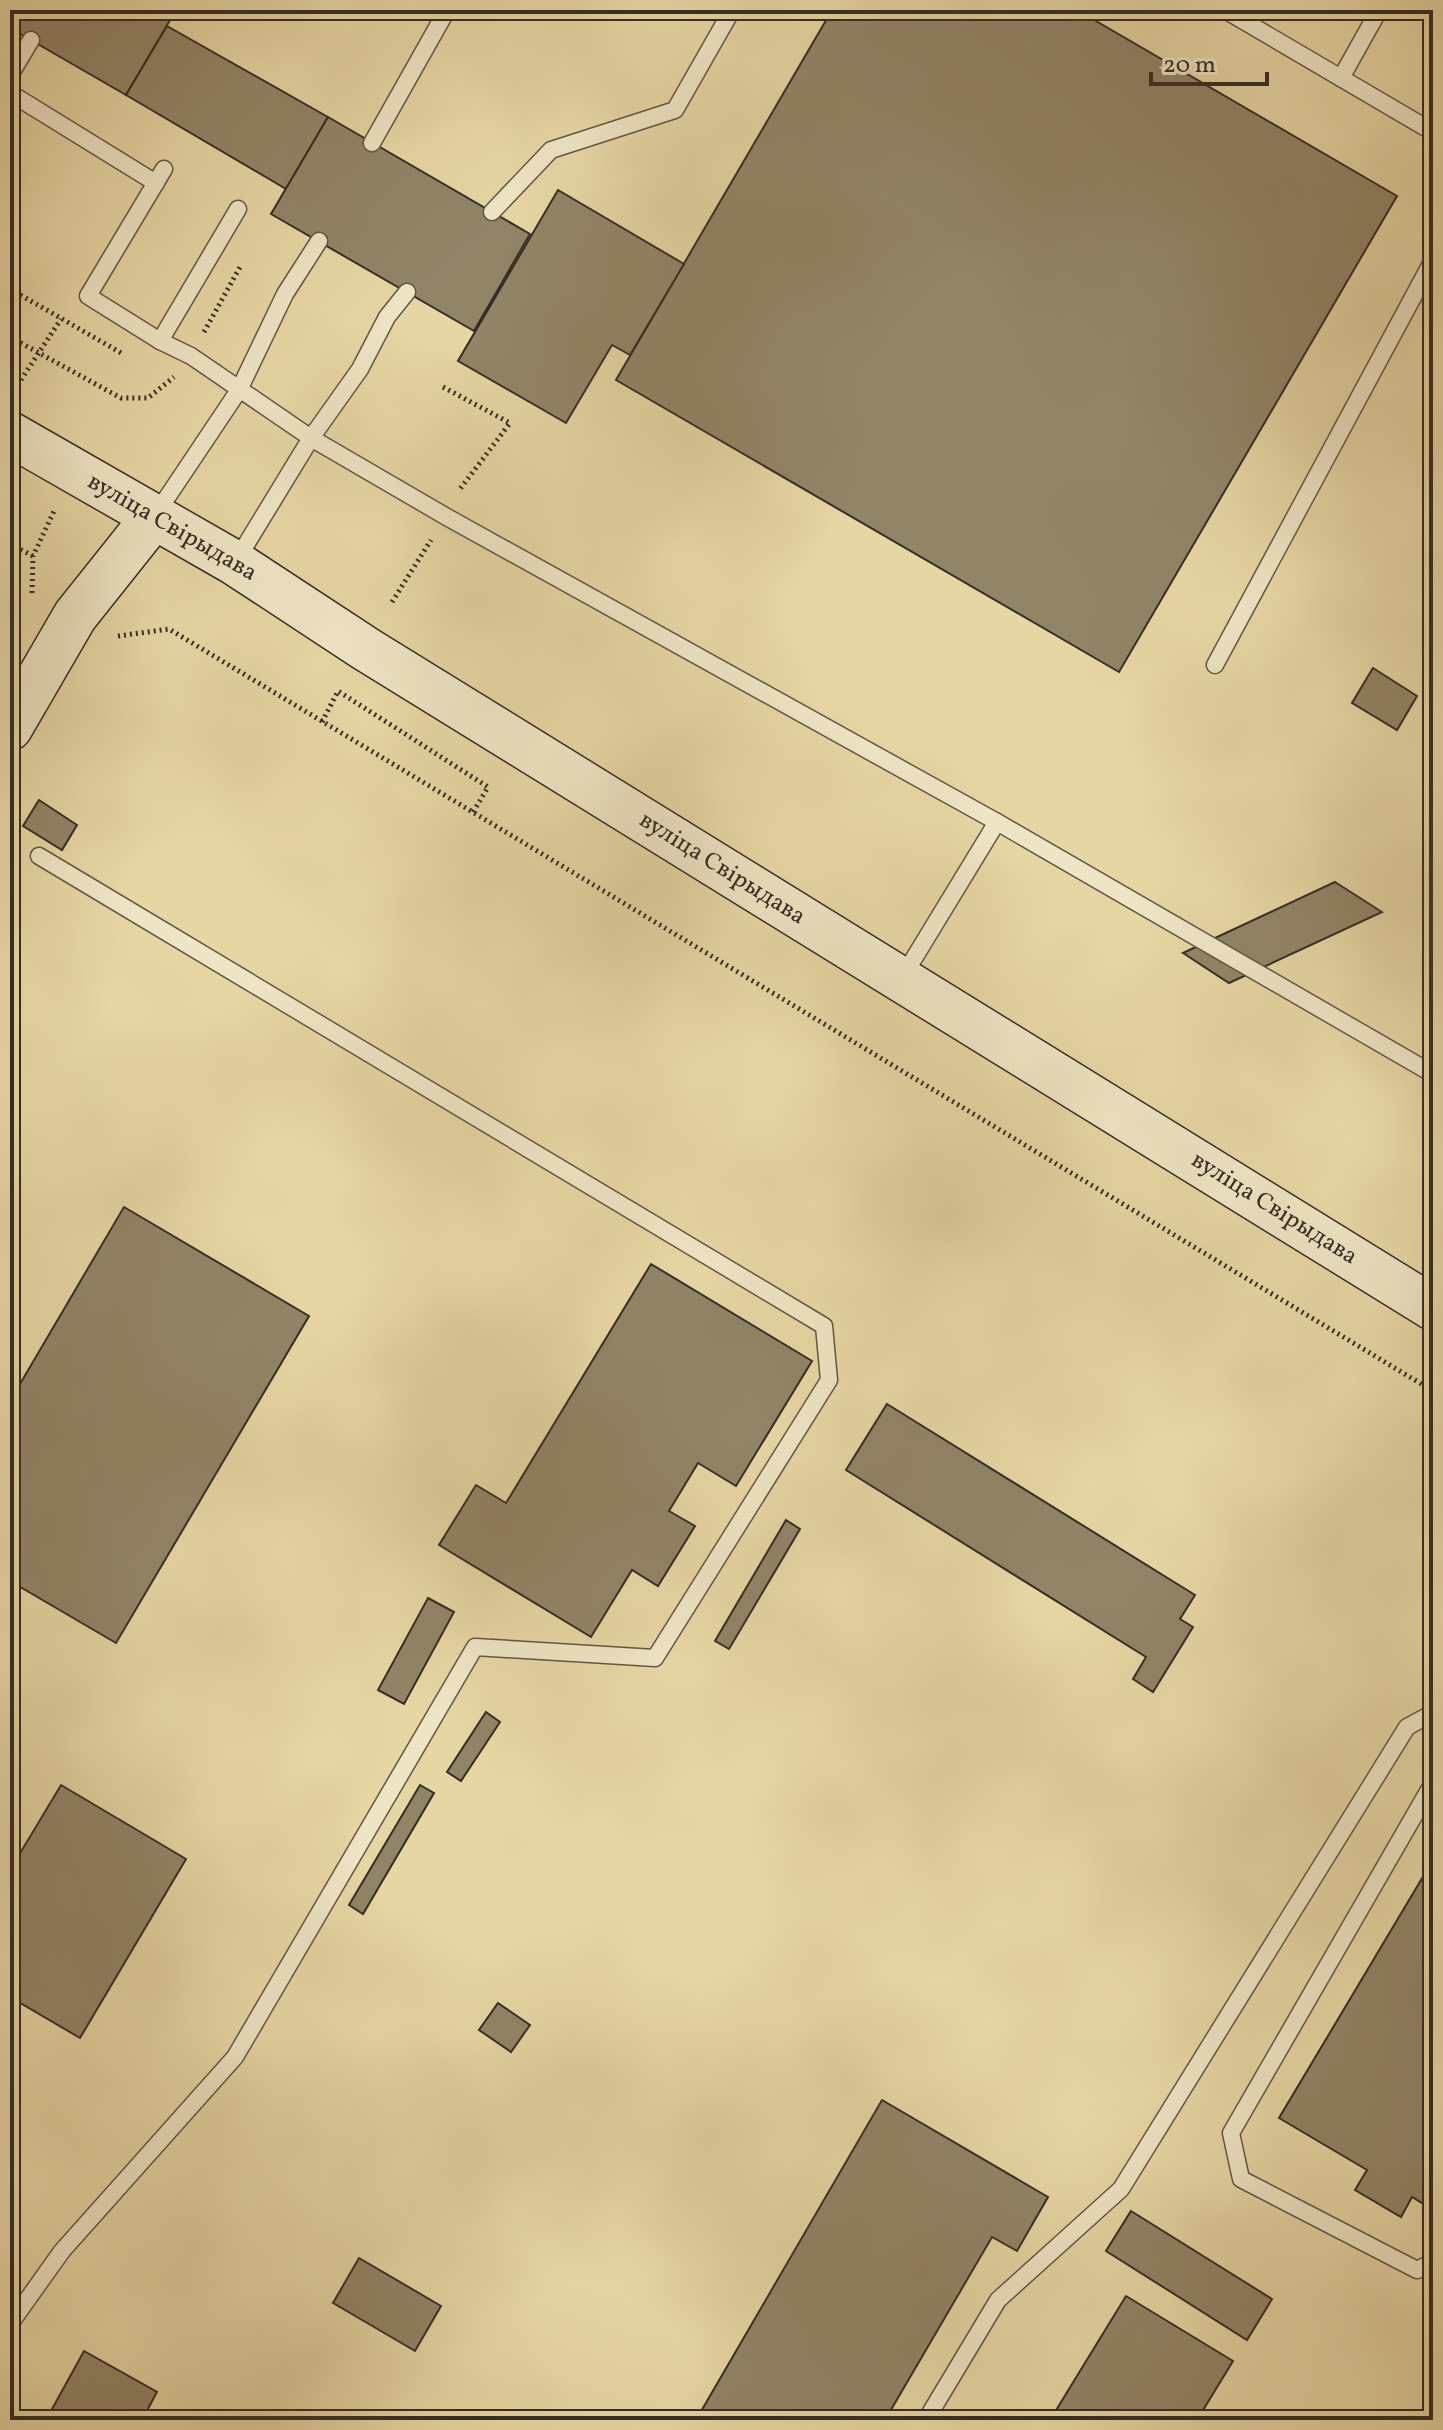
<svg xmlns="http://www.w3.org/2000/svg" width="1443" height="2430" viewBox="0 0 1443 2430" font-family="Vollkorn,serif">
<rect width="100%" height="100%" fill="#e6d6a4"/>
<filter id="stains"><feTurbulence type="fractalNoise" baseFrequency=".0025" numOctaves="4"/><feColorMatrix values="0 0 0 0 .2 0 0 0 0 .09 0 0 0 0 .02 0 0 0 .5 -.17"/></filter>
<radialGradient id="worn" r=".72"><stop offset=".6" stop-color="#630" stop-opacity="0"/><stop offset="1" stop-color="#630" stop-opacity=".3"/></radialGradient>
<g fill="#928467" stroke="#372c25" stroke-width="2">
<path d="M10 10H176L126 95 10 28Z"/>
<path d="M832 10H1077L1397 196 1119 672 616 380Z"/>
<path d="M167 26 328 117 286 189 126 95Z"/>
<path d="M328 117 530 234 474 331 271 214Z"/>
<path d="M558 190 684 264 630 355 612 345 566 423 458 361Z"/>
<path d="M1373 668 1417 696 1397 730 1352 703Z"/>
<path d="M39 800 77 825 62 850 23 826Z"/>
<path d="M1335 882 1382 912 1229 983 1183 953Z"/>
<path d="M124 1207 309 1316 116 1643 10 1581V1401Z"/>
<path d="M651 1264 812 1361 736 1486 698 1463 669 1511 695 1526 658 1586 632 1570 591 1637 439 1545 476 1485 506 1503Z"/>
<path d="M887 1404 1195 1595 1180 1619 1193 1627 1153 1692 1133 1679 1146 1657 846 1470Z"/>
<path d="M786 1520 800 1529 729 1649 715 1641Z"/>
<path d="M428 1598 454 1612 404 1704 378 1690Z"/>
<path d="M486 1712 500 1722 461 1781 447 1772Z"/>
<path d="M61 1785 186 1859 80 2038 10 1997V1870Z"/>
<path d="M420 1785 434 1793 363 1914 349 1905Z"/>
<path d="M1433 1860V2210L1412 2197 1401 2217 1355 2190 1367 2170 1279 2118Z"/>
<path d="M498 2003 530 2025 511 2052 479 2030Z"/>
<path d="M882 2100 1048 2197 1017 2251 992 2237 885 2420H696Z"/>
<path d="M1131 2211 1272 2299 1247 2340 1106 2251Z"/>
<path d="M359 2258 441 2306 415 2351 333 2303Z"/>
<path d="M1126 2296 1233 2361 1197 2420H1050Z"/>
<path d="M84 2351 157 2392 142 2420H46Z"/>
</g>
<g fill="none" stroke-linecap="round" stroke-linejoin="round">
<g stroke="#635645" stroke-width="19">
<g id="service">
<path d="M1225 10 1433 132"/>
<path d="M10 75 31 40"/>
<path d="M1341 78 1379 10"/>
<path d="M10 93 156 183"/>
<path d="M372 143 447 10"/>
<path d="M164 169 88 296 160 341 191 356 311 438 445 516 997 822 1433 1074"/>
<path d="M492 212 551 150 675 110 732 10"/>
<path d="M160 341 238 209"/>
<path d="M156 514 239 390 285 294 319 241"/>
<path d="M236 561 311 438 360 369 387 317 407 292"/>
<path d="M1215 665 1433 260"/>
<path d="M902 978 997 822"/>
<path d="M1433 1783 1231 2133 1241 2179 1417 2270 1433 2262"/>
<path d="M10 2324 62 2251 235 2057 475 1647 655 1658 829 1380 824 1326 39 856"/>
<path d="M926 2420 998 2300 1121 2189 1407 1727 1433 1713"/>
</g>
</g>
<g stroke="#372c25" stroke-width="47">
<g id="secondary">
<path d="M10 434 235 563 366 649 1433 1308"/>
<path d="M10 728 75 616 153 518"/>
</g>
</g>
<g stroke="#372c25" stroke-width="5" stroke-dasharray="2 4" stroke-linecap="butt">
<path d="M10 289 123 354"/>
<path d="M204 332 240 267"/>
<path d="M10 337 121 398H148L174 377"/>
<path d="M443 387 510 423 460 489"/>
<path d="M11 395 61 319"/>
<path d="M10 544 33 556"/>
<path d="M32 593 33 556 55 509"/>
<path d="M392 602 431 540"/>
<path d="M118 636 169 629 1433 1391"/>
<path d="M322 722 338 691 488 787 472 814"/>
</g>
<use href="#service" stroke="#efe4c4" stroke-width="16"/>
<use href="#secondary" stroke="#efe4c4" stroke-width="44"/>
</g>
<g text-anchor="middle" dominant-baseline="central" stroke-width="7" stroke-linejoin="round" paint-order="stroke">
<g font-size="24" fill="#372c25" stroke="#efe4c4">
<text transform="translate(172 528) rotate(30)">вуліца Свірыдава</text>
<text transform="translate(722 869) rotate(32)">вуліца Свірыдава</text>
<text transform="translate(1274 1209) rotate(32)">вуліца Свірыдава</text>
</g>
</g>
<rect width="1443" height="2430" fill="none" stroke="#e6d6a4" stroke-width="40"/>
<rect x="12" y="12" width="1419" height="2406" fill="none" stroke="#372c25" stroke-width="4"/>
<rect x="20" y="20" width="1403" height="2390" fill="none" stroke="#372c25" stroke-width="2"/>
<path d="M1151 72v12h116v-12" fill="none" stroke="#372c25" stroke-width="4"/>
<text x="1163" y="72" font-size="24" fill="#372c25" stroke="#efe4c4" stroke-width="6" paint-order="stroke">20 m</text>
<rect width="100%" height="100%" filter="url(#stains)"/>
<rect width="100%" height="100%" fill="url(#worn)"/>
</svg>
